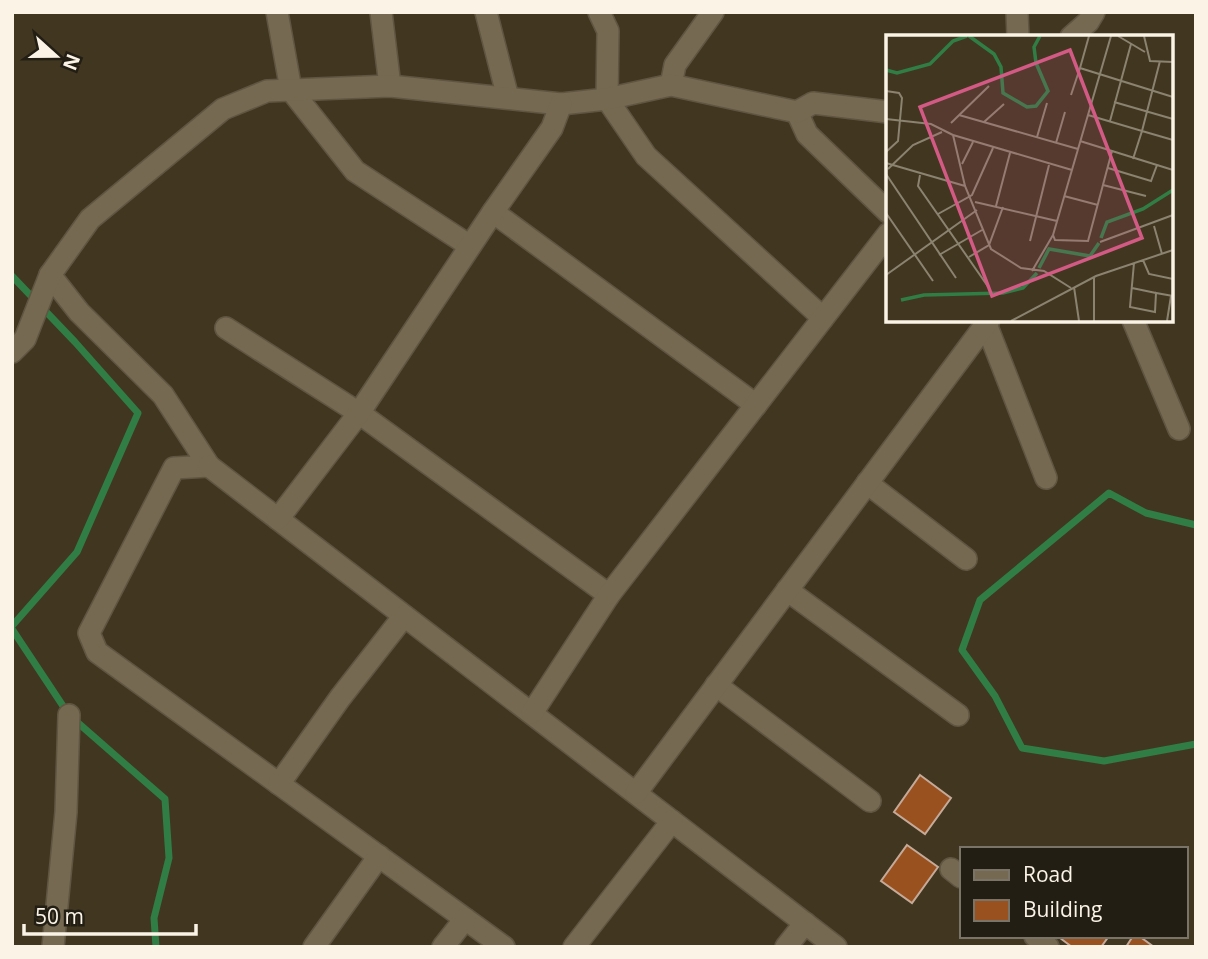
<svg xmlns="http://www.w3.org/2000/svg" width="1208" height="959" viewBox="0 0 1208 959" font-family="'Open Sans',sans-serif">
<rect width="100%" height="100%" fill="#413620"/>
<g fill="none" stroke-linecap="round" stroke-linejoin="round">
<g stroke="#307d45" stroke-width="7">
<path d="M12 276 75 342 138 413 77 552 12 626"/>
<path d="M1196 525 1146 513 1109 493 980 600 962 650 995 696 1022 748 1104 761 1196 744"/>
<path d="M12 629 69 715 165 799 169 858 154 918 156 947"/>
</g>
</g>
<g fill="#9a5120" stroke="#c5aa9a" stroke-width="2">
<path d="M920 775 951 798 925 834 894 812Z"/>
<path d="M907 845 938 867 912 903 881 881Z"/>
<path d="M1062 936H1109L1101 947H1072L1060 938Z"/>
<path d="M1133 936H1139L1154 947H1126Z"/>
</g>
<g fill="none" stroke-linecap="round" stroke-linejoin="round">
<g stroke="#5f5541" stroke-width="24">
<g id="street">
<path d="M277 12 291 90 355 171 470 246"/>
<path d="M381 12 390 86"/>
<path d="M486 12 508 98"/>
<path d="M599 12 608 31 607 99 646 156 823 318"/>
<path d="M1017 12 1018 37"/>
<path d="M1071 37 1088 22 1094 12"/>
<path d="M671 85 675 65 713 12"/>
<path d="M797 112 807 134 888 212"/>
<path d="M493 212 756 405"/>
<path d="M50 275 79 312 163 395 209 466 174 468 89 633 97 652 504 947"/>
<path d="M1133 320 1179 429"/>
<path d="M986 324 1046 478"/>
<path d="M226 328 359 413 609 595"/>
<path d="M12 352 25 339 50 275 90 219 223 109 267 91 390 86 561 104 607 99 671 85 797 112 813 103 888 112"/>
<path d="M209 466 836 947"/>
<path d="M867 483 966 559"/>
<path d="M278 519 359 413 493 212 552 128 561 104"/>
<path d="M787 590 958 715"/>
<path d="M716 685 870 801"/>
<path d="M532 713 609 595 888 234"/>
<path d="M279 784 340 698 404 616"/>
<path d="M636 793 989 320"/>
<path d="M951 869 961 877"/>
<path d="M1035 936 1048 947"/>
<path d="M53 947 66 812 69 715"/>
<path d="M314 947 379 856"/>
<path d="M443 947 465 919"/>
<path d="M574 947 672 821"/>
<path d="M786 947 805 923"/>
</g>
</g>
<use href="#street" stroke="#756951" stroke-width="21"/>
</g>
<g transform="translate(886 35)">
<rect width="287" height="287" fill="#413620"/>
<path fill="none" stroke="#307d45" stroke-width="3.5" d="M83 1 108 19 115 32 117 58 141 72 150 71 162 56 150 28 148 12 154 1M0 35 11 38 44 29 67 6 81 1M215 203 221 187 257 174 287 155M153 233 163 214 204 221 213 208M15 265 38 260 117 258 137 253 151 238"/>
<path fill="none" stroke="#8b826f" stroke-width="2" d="M203 1 194 33 287 62M232 1 259 17M258 1 264 26 287 27M0 56 13 58 16 63 12 106 0 117M185 60 194 33M228 67 287 84M73 80 192 114M202 80 256 96 274 26M0 84 45 89 67 100 79 151 105 214 135 233 158 236 185 253M224 86 245 9M98 87 118 69M65 88 103 51M67 100 186 135M151 102 161 68M194 106 287 135M170 108 179 77M247 124 256 96 287 105M0 128 79 151M76 129 87 107M222 133 265 146 271 130M2 134 27 110 56 97M0 139 70 243M34 140 32 151 103 253M217 150 260 161M178 161 212 170M89 167 171 186M110 171 124 118M0 178 47 246M52 179 86 160 107 113M268 191 276 219M167 200 225 1M144 206 163 130M214 207 287 180M53 220 96 195M83 222 103 210 117 172M257 225 263 239 287 244M248 228 244 272 269 277 270 258 287 261M146 236 167 200 169 205 202 206 226 116M0 240 91 175M188 252 193 286M246 253 270 258M125 286 210 241 287 215M208 286V242M281 286 285 261"/>
<path fill="#d35a85" fill-opacity="0.15" stroke="#d35a85" stroke-width="3.5" d="M184 15 256 203 106 261 34 72Z"/>
<rect width="287" height="287" fill="none" stroke="#faf3e6" stroke-width="3.5"/>
</g>
<rect width="1208" height="959" fill="none" stroke="#faf3e6" stroke-width="28"/>
<rect x="960" y="847" width="228" height="91" fill="#231e14" stroke="#797368" stroke-width="2"/>
<rect x="974" y="870" width="35" height="10" fill="#756951" stroke="#797368" stroke-width="2"/>
<text x="1023" y="882" font-size="21" fill="#faf3e6">Road</text>
<rect x="974" y="900" width="35" height="21" fill="#9a5120" stroke="#797368" stroke-width="2"/>
<text x="1023" y="917" font-size="21" fill="#faf3e6">Building</text>
<g transform="translate(56 56) rotate(111)" stroke="#231e14" stroke-width="5" paint-order="stroke">
<path d="M0-5L12 26L0 18L-12 26Z" fill="#faf3e6"/>
<text y="-10" font-size="19" font-weight="bold" text-anchor="middle" fill="#faf3e6">N</text>
</g>
<path d="M24 924v10h172v-10" fill="none" stroke="#faf3e6" stroke-width="3.5"/>
<text x="35" y="924" font-size="21" fill="#faf3e6" stroke="#231e14" stroke-width="5" paint-order="stroke">50 m</text>
</svg>
